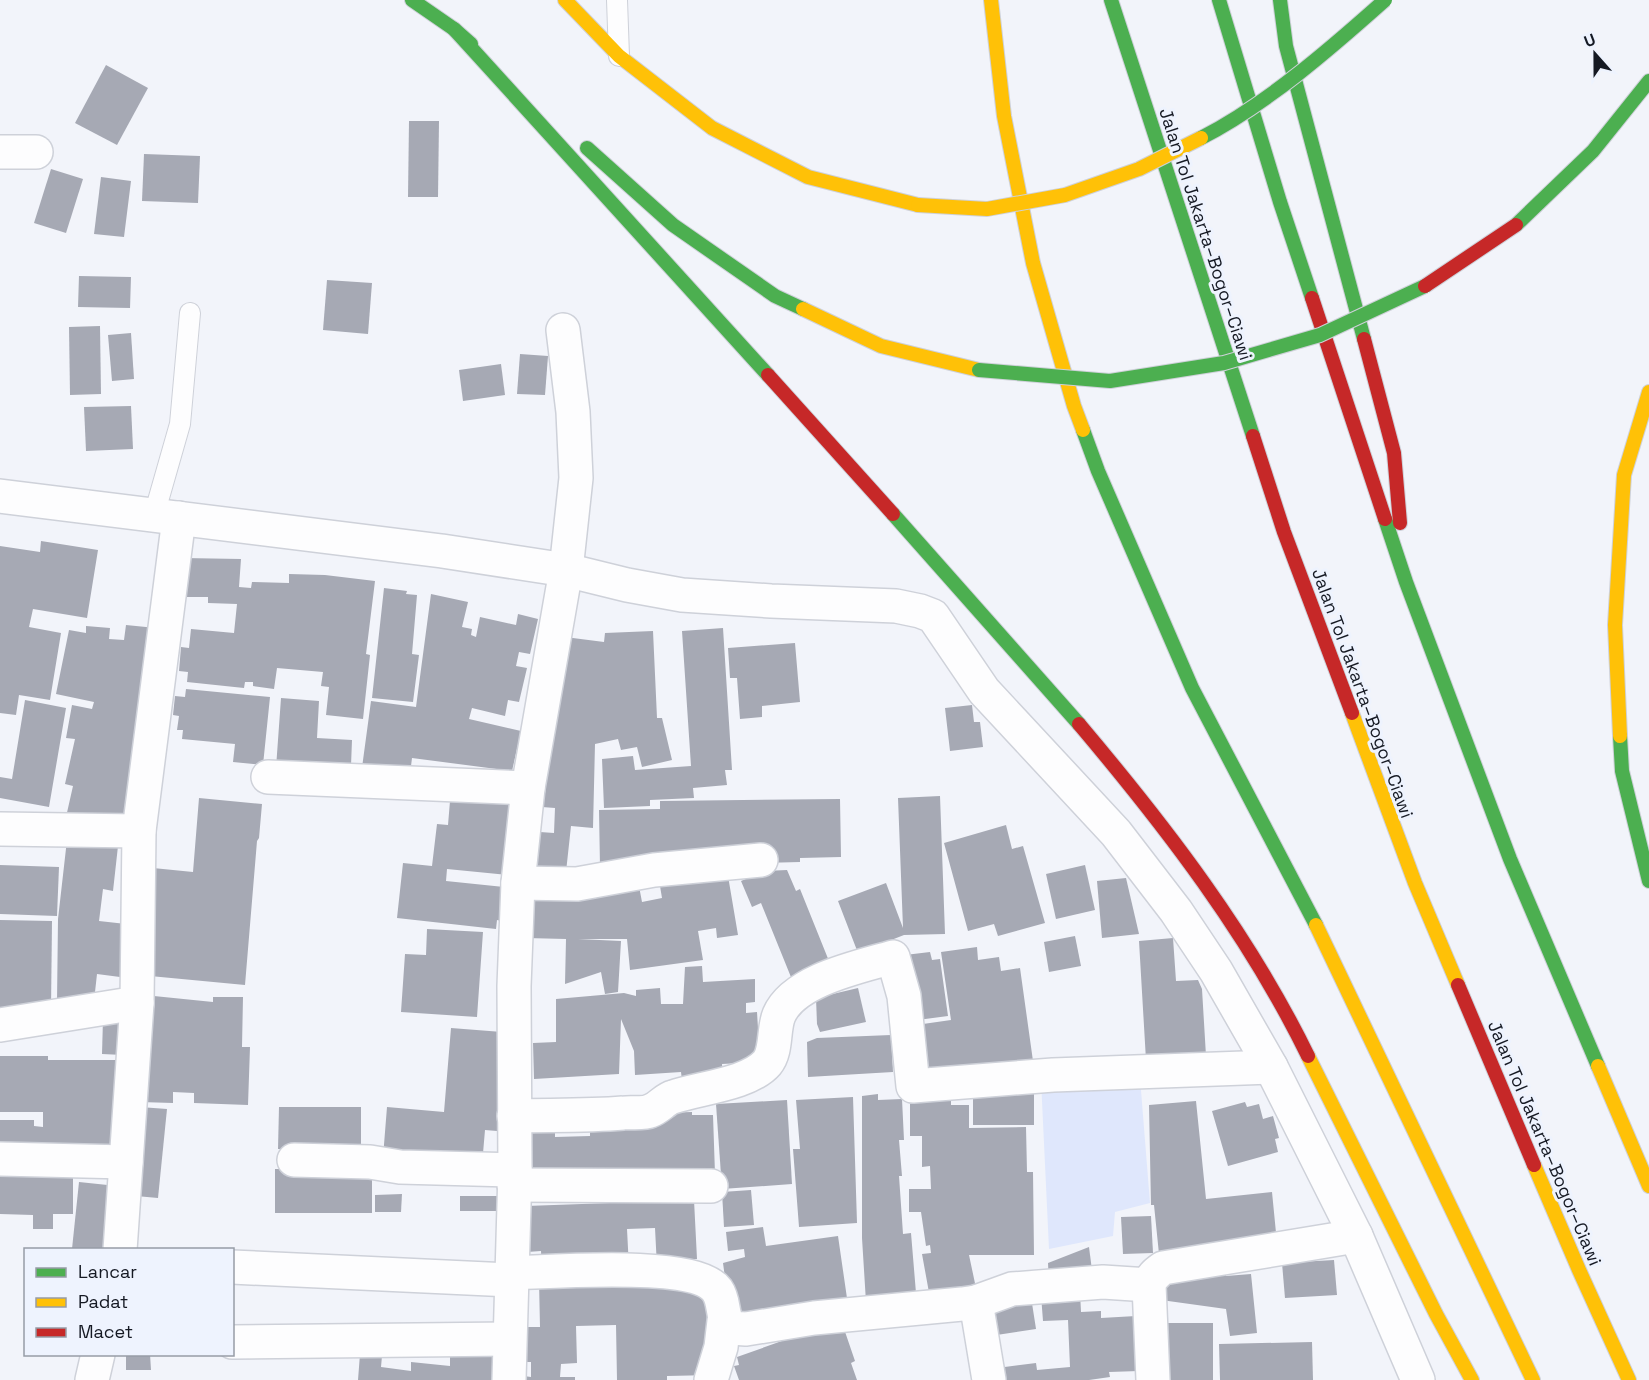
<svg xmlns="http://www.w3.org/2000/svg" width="1649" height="1380" viewBox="0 0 1649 1380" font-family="'Space Grotesk',sans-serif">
<rect width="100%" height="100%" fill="#f2f4fa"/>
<path fill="#dfe7fc" d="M1140 1078 1150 1203 1115 1212 1113 1236 1049 1249 1041 1080Z"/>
<g fill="#a6a9b4">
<path d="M106 65 148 88 117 145 75 123Z"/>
<path d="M409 121H439L438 197H408Z"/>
<path d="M144 154 200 156 198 203 142 201Z"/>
<path d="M51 169 83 179 66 233 34 223Z"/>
<path d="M101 177 131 181 124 237 94 234Z"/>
<path d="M79 276 131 277 130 308 78 307Z"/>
<path d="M327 280 372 283 368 334 323 330Z"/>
<path d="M100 326 101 394 70 395 69 327Z"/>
<path d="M131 333 134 379 112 381 108 335Z"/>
<path d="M520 354 548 356 545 395 517 394Z"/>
<path d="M501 364 505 395 463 401 459 370Z"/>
<path d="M131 406 133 449 86 451 84 407Z"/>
<path d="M41 541 98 550 87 618 33 609 29 627 61 633 50 700 19 695 16 715 0 713V546L40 552Z"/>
<path d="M183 558 241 559 239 587 251 588 252 582 289 583V574L325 575 375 581 366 654 370 655 363 719 326 715 329 687 321 686 323 672 277 668 274 689 253 686V682H245L244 688 187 682 188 672 179 671 181 647 189 648 191 629 234 633 237 604 208 603V597H180Z"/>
<path d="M384 588 407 591 406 594 417 595 412 654 419 655 413 702 372 698Z"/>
<path d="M431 594 468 602 462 627 472 629 471 635 476 637 480 617 516 625 518 614 538 619 530 654 519 652 516 666 527 668 519 702 508 700 505 716 472 708 469 719 521 731 512 771 412 758 409 782 361 775 371 701 416 707Z"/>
<path d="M126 625 156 628 136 747 126 794H131L125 829 66 817 73 786 65 784 75 739 66 738 72 705 92 709 94 702 56 694 69 630 86 633V626L110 628 109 639 124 640Z"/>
<path d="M723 628 732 770H725L727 785 693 788 694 798 650 800V806L604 808 602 759 633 756 635 770 691 766 682 631Z"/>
<path d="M653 631 657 718H662L672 760 642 767 637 747 621 750 618 739 595 744 593 828 571 826 566 872 537 869 540 832 554 833 555 808 542 807 551 714 565 637 604 642 605 633Z"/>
<path d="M795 643 800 702 762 706V717L740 719 737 678H730L728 648Z"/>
<path d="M186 689 270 697 263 765 233 762 235 744 182 739 183 730H177L179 716 173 715 175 696 185 697Z"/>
<path d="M281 698 319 701 317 738 352 740 351 766 276 768Z"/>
<path d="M25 700 66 708 49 807 0 798V777L12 779Z"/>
<path d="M972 705 974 722H980L983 747 950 751 945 708Z"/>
<path d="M451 789 515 801 508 875 447 869 446 881 504 887 501 921 497 920 496 929 397 918 403 863 432 866 437 824 448 825Z"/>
<path d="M940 796 945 934 904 935 858 953 838 901 886 883 903 928 898 798Z"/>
<path d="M199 798 262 804 259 838 257 841 245 985 150 976 153 868 193 872Z"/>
<path d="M840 799 841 857 800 858V862L600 867 599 810 660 809V801Z"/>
<path d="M1006 825 1012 849 1023 846 1045 923 998 936 994 924 968 931 944 843Z"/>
<path d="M68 831 119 837 113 891 103 889 99 921 126 924 120 977 97 974 94 1001 57 1002 58 919Z"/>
<path d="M0 865 59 867 57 916 0 914Z"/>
<path d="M1085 865 1095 910 1056 919 1046 874Z"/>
<path d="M787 870 796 891 800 889 833 971 795 987 761 903 752 907 741 881 765 871Z"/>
<path d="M728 876 738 935 717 938 716 928 698 931 703 960 630 970 627 939H578L621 941 618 992 605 994 601 972 565 984 566 939 526 938 529 888 638 881 642 902 662 898 659 880Z"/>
<path d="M1126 878 1139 934 1102 938 1097 881Z"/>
<path d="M0 920 52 921 51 1009 0 1015Z"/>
<path d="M427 929 483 932 477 1017 401 1012 405 954 426 955Z"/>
<path d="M1075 936 1081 966 1049 972 1044 942Z"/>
<path d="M1173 938 1176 981 1198 980 1202 989 1206 1056 1146 1060 1139 941Z"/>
<path d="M977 947 978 960 999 957 1001 971 1020 968 1033 1061 920 1073 909 1026 951 1020 941 952Z"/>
<path d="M930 952 932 960 940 959 948 1016 910 1021 905 955Z"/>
<path d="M702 966 703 982 755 979V1002L746 1003V1013L757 1012 760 1062 722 1064 723 1077 682 1080 681 1072 635 1075 634 1051 621 1019 619 1074 534 1079 533 1043 556 1042V999L624 993 636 996V990L660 988 661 1004H683L685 967Z"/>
<path d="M858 988 866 1022 820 1032 817 1024 816 998Z"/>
<path d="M144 995 213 1002V997H243L242 1047H250L248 1105 194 1103V1093L173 1092V1103L140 1102Z"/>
<path d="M103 1019H124L123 1055 102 1054Z"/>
<path d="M451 1028 502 1032 497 1131 485 1130 482 1165 383 1157 387 1107 444 1112Z"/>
<path d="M891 1035 893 1072 808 1077 807 1042 817 1038Z"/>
<path d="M0 1056H48V1060H121L112 1145 0 1154V1120H34V1126L43 1127V1112H0Z"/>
<path d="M1034 1093V1125H973V1094Z"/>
<path d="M878 1094V1100L902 1099 904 1140H899L902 1176H899L903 1234 911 1233 917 1305 866 1302 862 1238V1096Z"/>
<path d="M853 1097 857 1223 799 1227 793 1149H800L796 1100Z"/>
<path d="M951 1097V1105H969V1128L1026 1127 1027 1172H1033L1034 1255H969L976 1288 930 1298 922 1254 931 1253 930 1245 926 1246 921 1212H909V1189H931L930 1166 922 1167V1136H910V1098Z"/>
<path d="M787 1100 792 1184 722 1189 716 1104Z"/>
<path d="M1196 1101 1206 1199 1272 1192 1277 1243 1159 1254 1154 1205H1151L1149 1105Z"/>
<path d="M1245 1102 1247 1107 1259 1104 1263 1119 1273 1116 1279 1138 1275 1139 1278 1152 1228 1166 1212 1111Z"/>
<path d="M140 1107 167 1109 158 1198 136 1196Z"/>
<path d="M279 1107H361V1151L278 1149Z"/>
<path d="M692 1112V1115H713L715 1174 519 1182 517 1134 555 1132V1137L590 1136V1129L659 1126 662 1113Z"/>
<path d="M0 1169 73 1176V1214H53V1229H33V1215L0 1214Z"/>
<rect x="275" y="1169" width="97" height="44"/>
<path d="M79 1182 117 1186 106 1250 72 1249Z"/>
<path d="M751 1190 754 1225 724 1227 722 1192Z"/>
<path d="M402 1194 401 1212H375V1195Z"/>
<rect x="460" y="1196" width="39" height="15"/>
<path d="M694 1200 697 1259H681L657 1267 655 1228 627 1229 629 1268 542 1270 541 1251 527 1252 526 1206Z"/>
<path d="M1151 1216 1153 1253 1123 1254 1121 1217Z"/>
<path d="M763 1227 766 1246 838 1236 848 1305 731 1322 723 1263 745 1257 744 1249 728 1251 726 1232Z"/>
<path d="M1089 1247 1093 1278 1049 1283 1048 1263Z"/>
<path d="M1334 1260 1337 1295 1285 1298 1282 1263Z"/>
<path d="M1225 1271 1226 1276 1251 1274 1257 1333 1230 1336 1226 1309 1161 1300 1158 1278Z"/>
<path d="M658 1279 711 1294 712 1375 667 1376V1380H617L616 1325 576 1326 577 1363 561 1364 560 1377H575V1380H525L524 1376 531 1377V1362H522V1327H540L539 1281Z"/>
<path d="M1080 1292 1081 1312 1101 1311V1318L1136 1316 1139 1371 1109 1372 1110 1377 1089 1380H999L997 1368 1036 1363 1037 1370 1070 1367 1068 1320 1043 1321 1041 1295Z"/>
<path d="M1031 1297 1036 1329 990 1336 985 1304Z"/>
<path d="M841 1320 855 1361 851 1363 857 1380H739L734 1366 739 1365 737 1357Z"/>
<rect x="1160" y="1323" width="53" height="57"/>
<path d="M1312 1342 1313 1380H1220L1219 1344Z"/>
<path d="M468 1348 495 1350 492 1380H358L360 1354 382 1356 381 1367 411 1371V1362L450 1366V1355L467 1356Z"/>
<path d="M126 1354H150L151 1370H126Z"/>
</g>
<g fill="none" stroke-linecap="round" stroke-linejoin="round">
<g stroke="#ced1d9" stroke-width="22">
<g id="lane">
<path d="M617 0 619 56"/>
<path d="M154 515 180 424 190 313"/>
</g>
</g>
<g stroke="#ced1d9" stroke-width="36">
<g id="street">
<path d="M0 152H36"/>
<path d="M0 496 442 551 566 570 627 585 682 595 771 601 896 606 920 611 933 616 984 691 1116 833 1176 911 1216 971 1271 1067 1356 1236 1418 1380"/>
<path d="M268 777 528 788"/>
<path d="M0 829 139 831"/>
<path d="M518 883 577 884 654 870 761 860"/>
<path d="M0 1025 137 1003"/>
<path d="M514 1116C550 1115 587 1116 623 1113 631 1112 643 1114 650 1111 659 1108 665 1099 673 1097 699 1088 749 1084 767 1063 777 1051 773 1029 779 1015 794 980 859 967 893 957L904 996 913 1086 1053 1075 1271 1067"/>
<path d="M0 1159 126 1162"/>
<path d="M294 1160 370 1162 400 1167 515 1170"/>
<path d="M514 1185 711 1186"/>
<path d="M120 1250 137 1003 139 831 179 518"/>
<path d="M232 1267 512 1280"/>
<path d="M512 1273C551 1272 695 1260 717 1290 726 1303 720 1316 731 1328L746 1329 814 1318 962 1304 976 1302 1012 1289 1103 1282 1149 1285"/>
<path d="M976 1302 989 1380"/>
<path d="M232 1342 509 1339"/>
<path d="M92 1380 98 1354"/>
<path d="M509 1380 515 1170 514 986 518 883 528 788 566 570 576 478 573 412 563 330"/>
<path d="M711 1380 721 1347 724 1321"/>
<path d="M1153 1380 1149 1285C1151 1277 1156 1273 1163 1268L1356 1236"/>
</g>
</g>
<g stroke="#ced1d9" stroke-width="16">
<g id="fast">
<path d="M412 0 454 29 471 44"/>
<path d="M1111 0 1253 436"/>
<path d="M1219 0 1280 202 1312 298"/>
<path d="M1280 0 1286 46 1364 339"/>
<path d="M454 29 768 375"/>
<path d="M587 148 673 225 775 296 803 309"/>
<path d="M1516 225 1593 151 1649 81"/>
<path d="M1083 430 1098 471 1192 688 1316 925"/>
<path d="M893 514 1079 724"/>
<path d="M1385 519 1406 582 1510 859 1598 1066"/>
<path d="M1620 736 1622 771 1649 881"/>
</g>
</g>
<g stroke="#ced1d9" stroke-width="16">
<g id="slow">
<path d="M565 0 619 56 712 128 808 177 918 205"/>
<path d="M991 0 1004 116 1033 263 1074 406 1083 430"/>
<path d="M803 309 881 346 979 370"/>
<path d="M1352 713 1415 883 1458 985"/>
<path d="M1620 736 1615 625 1624 475 1649 392"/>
<path d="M1316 925 1533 1380"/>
<path d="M1308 1056 1436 1314 1472 1380"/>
<path d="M1598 1066 1649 1186"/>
<path d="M1534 1165 1579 1270 1629 1380"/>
</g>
</g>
<g stroke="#ced1d9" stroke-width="16">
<g id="jam">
<path d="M1312 298 1385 519"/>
<path d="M1364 339 1394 453 1400 523"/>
<path d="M768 375 893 514"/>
<path d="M1253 436 1284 532 1352 713"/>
<path d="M1079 724C1166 827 1249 935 1308 1056"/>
<path d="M1458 985 1534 1165"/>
</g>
</g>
<use href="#lane" stroke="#fdfdfe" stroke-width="20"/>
<use href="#street" stroke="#fdfdfe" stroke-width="33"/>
<use href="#fast" stroke="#4caf50" stroke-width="14"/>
<use href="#slow" stroke="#ffc107" stroke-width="14"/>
<use href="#jam" stroke="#c62828" stroke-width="14"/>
<g stroke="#ced1d9" stroke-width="16" stroke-linecap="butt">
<g id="fast-bridge">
<path d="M1201 138C1267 104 1330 49 1385 0"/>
<path d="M979 370 1110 381 1224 363 1320 335 1425 286"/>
</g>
</g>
<g stroke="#ced1d9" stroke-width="16" stroke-linecap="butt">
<path id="slow-bridge" d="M918 205 987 209 1065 195 1139 169 1201 138"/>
</g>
<g stroke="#ced1d9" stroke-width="16" stroke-linecap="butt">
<path id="jam-bridge" d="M1425 286 1516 225"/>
</g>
<use href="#fast-bridge" stroke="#4caf50" stroke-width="14"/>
<use href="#slow-bridge" stroke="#ffc107" stroke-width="14"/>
<use href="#jam-bridge" stroke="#c62828" stroke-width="14"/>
</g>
<g text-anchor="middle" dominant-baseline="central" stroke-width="6" stroke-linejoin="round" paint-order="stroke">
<g font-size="18" fill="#151923" stroke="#eef3fe">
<text transform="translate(1206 234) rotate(72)">Jalan Tol Jakarta–Bogor–Ciawi</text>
<text transform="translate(1363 693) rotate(70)">Jalan Tol Jakarta–Bogor–Ciawi</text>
<text transform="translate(1545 1143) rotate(67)">Jalan Tol Jakarta–Bogor–Ciawi</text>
</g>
</g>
<rect x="24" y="1248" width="210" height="108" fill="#eef3fe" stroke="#979ca6" stroke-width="1.5"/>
<rect x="36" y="1268" width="30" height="9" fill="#4caf50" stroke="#979ca6" stroke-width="1.5"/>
<text x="78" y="1278" font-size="18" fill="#151923">Lancar</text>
<rect x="36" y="1298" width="30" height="9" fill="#ffc107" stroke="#979ca6" stroke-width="1.5"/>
<text x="78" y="1308" font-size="18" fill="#151923">Padat</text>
<rect x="36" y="1328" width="30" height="9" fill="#c62828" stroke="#979ca6" stroke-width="1.5"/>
<text x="78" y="1338" font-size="18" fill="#151923">Macet</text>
<g transform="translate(1595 54) rotate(339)" stroke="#eef3fe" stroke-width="4.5" paint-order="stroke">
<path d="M0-4.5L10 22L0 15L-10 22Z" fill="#151923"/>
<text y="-9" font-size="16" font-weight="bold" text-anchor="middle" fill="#151923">U</text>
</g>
</svg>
